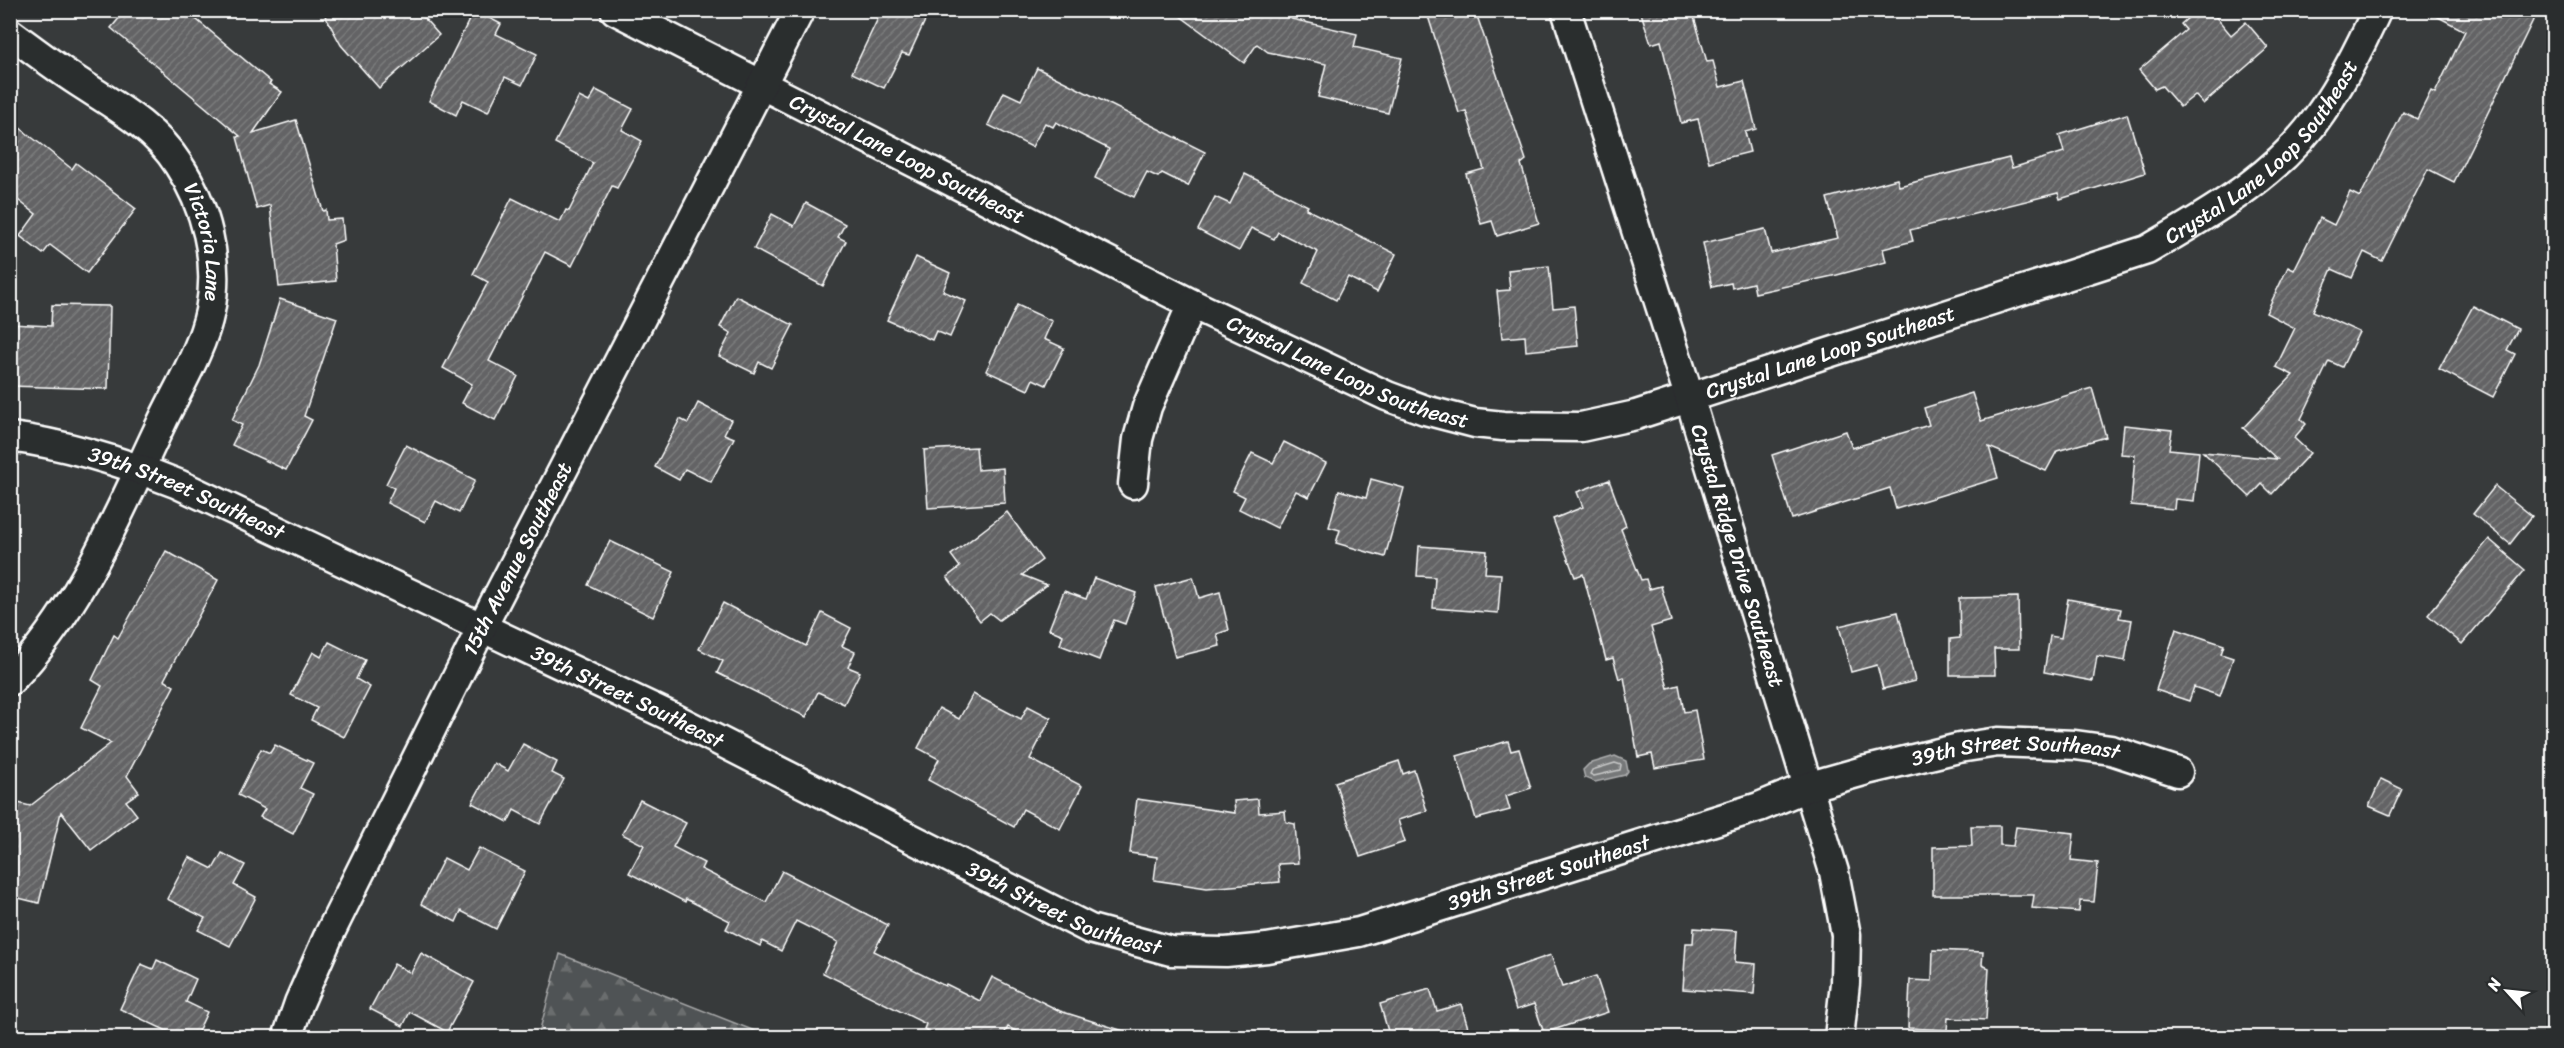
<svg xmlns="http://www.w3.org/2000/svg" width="2564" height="1048" viewBox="0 0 2564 1048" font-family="Sriracha,sans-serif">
<defs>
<pattern id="forest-firs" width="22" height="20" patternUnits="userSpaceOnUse" patternTransform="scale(1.5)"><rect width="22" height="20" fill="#505354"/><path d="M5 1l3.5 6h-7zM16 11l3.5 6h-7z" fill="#6a6d6e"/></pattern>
<pattern id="building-hatch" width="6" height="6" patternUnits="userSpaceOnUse" patternTransform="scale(1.5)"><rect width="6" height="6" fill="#636465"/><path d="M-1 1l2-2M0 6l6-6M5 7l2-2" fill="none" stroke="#7a7b7c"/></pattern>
</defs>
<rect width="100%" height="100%" fill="#373a3b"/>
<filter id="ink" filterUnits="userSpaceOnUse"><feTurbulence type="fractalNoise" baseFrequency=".0167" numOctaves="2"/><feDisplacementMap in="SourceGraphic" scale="12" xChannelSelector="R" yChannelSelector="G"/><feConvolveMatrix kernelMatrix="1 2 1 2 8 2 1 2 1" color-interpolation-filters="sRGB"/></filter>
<g filter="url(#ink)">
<path fill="url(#forest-firs)" stroke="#a8a9aa" stroke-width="1.5" d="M560 954 770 1037H538Z"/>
<path fill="#767879" stroke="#adaeaf" stroke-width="1.5" d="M1615 756 1626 761 1628 771 1625 775 1595 782 1585 778 1583 770 1589 764Z"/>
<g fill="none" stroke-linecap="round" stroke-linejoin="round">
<path stroke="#c8c9c9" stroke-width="1.5" d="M1615 763 1621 765 1620 770 1594 776 1590 774 1592 770Z"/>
</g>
<g fill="url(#building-hatch)" stroke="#fff" stroke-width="1.5">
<path d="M126 10H185L271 82 269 84 282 92 253 133 296 120 323 211 326 210 327 220 342 219 344 240 333 244 336 281 279 287 270 205 257 209 237 137 240 136 111 28Z"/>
<path d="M322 10H417L439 35 379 88 341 45Z"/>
<path d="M474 10 501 24 496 34 537 54 522 85 505 77 488 112 463 100 456 115 429 101Z"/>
<path d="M882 10H930L909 55 902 53 884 88 852 73Z"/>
<path d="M1172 10H1280L1292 19 1357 34 1354 47 1402 58 1388 113 1318 97 1326 64 1268 52 1257 44 1244 63Z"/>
<path d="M1426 10H1475L1526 160 1521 164 1539 223 1497 236 1492 221 1481 224 1466 174 1484 169 1466 111 1459 113Z"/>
<path d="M1640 10H1692L1707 62 1713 61 1720 87 1744 81 1756 129 1745 132 1750 152 1709 162 1698 119 1681 123 1661 41 1651 44Z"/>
<path d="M2197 10H2210L2231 35 2246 22 2268 48 2203 104 2195 95 2180 107 2162 86 2155 89 2139 70 2186 30 2181 24Z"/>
<path d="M2425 10H2538L2454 182 2428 169 2382 261 2364 252 2352 278 2332 269 2313 311 2359 332 2342 367 2329 361 2301 419 2306 424 2294 438 2310 453 2272 494 2262 484 2250 497 2203 452 2277 459 2243 428 2293 375 2276 367 2295 328 2266 313 2288 267 2294 270 2320 218 2334 225 2350 192 2360 197 2403 112 2417 119 2431 91 2435 93 2465 31Z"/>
<path d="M1037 68 1205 152 1188 186 1162 173 1158 177 1147 172 1134 197 1095 178 1109 149 1056 122 1053 127 1045 123 1032 147 988 125 1004 92 1021 100Z"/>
<path d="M596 90 633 109 622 130 642 141 617 188 612 186 572 266 545 252 489 361 518 376 495 420 462 403 472 384 443 368 488 282 473 274 512 198 560 222 566 210 569 211 593 163 555 143 579 97 589 102Z"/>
<path d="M2127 114 2145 173 2060 199 2058 193 1910 230 1913 241 1883 249 1886 262 1837 275 1755 293 1753 283 1732 288 1731 283 1712 287 1703 243 1765 229 1771 253 1838 238 1827 198 1897 179 1899 186 2009 158 2012 168 2064 152 2059 135Z"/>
<path d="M10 120 72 169 76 163 136 209 87 273 50 245 43 254 20 236 36 214 10 194Z"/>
<path d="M1245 174 1308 206 1306 209 1396 254 1377 292 1348 277 1336 300 1303 283 1318 252 1278 232 1274 239 1251 228 1239 251 1198 230 1215 197 1230 204Z"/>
<path d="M806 203 845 224 838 237 846 241 823 286 754 249 772 214 794 226Z"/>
<path d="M916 257 950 273 943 291 966 301 950 337 936 331 932 340 887 320Z"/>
<path d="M1549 266 1553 308 1574 306 1578 346 1526 351 1525 336 1502 338 1497 291 1510 290 1508 270Z"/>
<path d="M736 296 793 325 771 368 759 362 754 373 719 356 731 333 720 327Z"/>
<path d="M280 299 337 318 304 416 312 420 286 470 232 445 242 425 232 420 259 365Z"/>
<path d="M52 305 110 306 108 389 10 386V324L51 326Z"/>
<path d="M1017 305 1052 321 1044 339 1064 348 1046 385 1033 379 1028 390 986 371Z"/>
<path d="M2473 306 2518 329 2507 350 2515 354 2493 397 2439 369Z"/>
<path d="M2092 388 2106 437 2057 451 2046 471 1989 447 1998 478 1896 509 1890 488 1792 519 1772 455 1846 431 1852 448 1929 425 1924 408 1972 393 1981 421Z"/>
<path d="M698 403 731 420 724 434 734 438 711 482 685 469 679 480 655 467 680 419 688 423Z"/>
<path d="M2124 425 2172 430 2169 449 2199 452 2194 501 2175 499 2174 509 2131 505 2135 455 2121 454Z"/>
<path d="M1284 442 1326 463 1309 497 1296 491 1277 528 1239 509 1245 497 1233 491 1252 453 1273 463Z"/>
<path d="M406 445 475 480 459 513 436 501 425 522 387 503 394 488 386 484Z"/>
<path d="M976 447 978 470 1003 468 1005 503 928 508 924 450Z"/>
<path d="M1371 479 1404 488 1385 557 1336 543 1340 530 1329 527 1339 490 1366 498Z"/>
<path d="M1609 480 1626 526 1621 529 1641 580 1646 579 1649 589 1661 586 1671 621 1651 627 1668 688 1679 685 1684 712 1695 710 1704 760 1655 768 1652 754 1638 757 1624 677 1619 679 1613 658 1606 660 1583 574 1575 577 1553 519 1583 507 1577 492Z"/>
<path d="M2495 486 2532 516 2510 544 2473 514Z"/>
<path d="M1007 512 1042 560 1022 575 1047 585 999 620 990 613 980 621 947 577 960 567 951 555Z"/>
<path d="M2489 539 2525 570 2462 644 2428 615Z"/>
<path d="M610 541 674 572 653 617 588 585Z"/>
<path d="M1419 546 1487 551 1485 573 1501 574 1498 613 1433 608 1435 577 1417 576Z"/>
<path d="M166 551 218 580 164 680 174 686 127 776 139 792 126 801 137 815 91 850 61 812 39 903 10 896V801L30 806 111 743 81 728 102 686 92 680 114 635 118 638Z"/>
<path d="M1193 577 1199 598 1220 592 1229 630 1217 634 1220 646 1175 657 1156 587Z"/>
<path d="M1094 578 1136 593 1125 624 1114 620 1099 660 1060 645 1063 635 1049 629 1064 591 1086 599Z"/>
<path d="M2018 597 2019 649H1994L1995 675H1950V639L1960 638 1959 598Z"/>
<path d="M2068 599 2121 609 2119 618 2132 620 2125 661 2097 656 2093 681 2044 672 2050 636 2061 638Z"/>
<path d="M723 603 806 646 822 613 851 628 842 646 855 652 848 667 860 672 844 704 818 692 806 717 717 673 723 661 699 649Z"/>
<path d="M1898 612 1915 681 1883 689 1877 665 1851 672 1839 626Z"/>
<path d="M2176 629 2224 645 2221 654 2233 658 2220 696 2194 687 2189 701 2156 690Z"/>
<path d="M329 642 365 660 356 679 370 687 344 737 311 720 317 708 291 695 313 652 321 657Z"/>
<path d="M973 694 1021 719 1028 706 1051 718 1030 759 1082 786 1060 829 1023 809 1014 827 928 780 939 759 918 748 939 708 959 719Z"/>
<path d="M1508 741 1511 751 1519 749 1531 788 1506 796 1510 810 1476 819 1457 756Z"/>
<path d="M523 744 557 762 552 773 564 779 540 824 514 810 508 822 472 803 494 763 508 771Z"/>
<path d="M275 745 313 763 300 788 313 794 293 834 260 817 265 809 238 795 261 749 270 753Z"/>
<path d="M1399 761 1403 774 1414 770 1427 811 1398 820 1405 842 1360 857 1335 782Z"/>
<path d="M2381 779 2402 789 2390 815 2369 806Z"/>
<path d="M1137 799 1235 813 1234 801 1258 799 1259 813 1285 811 1286 822 1295 824 1298 863 1278 864 1280 882 1207 888 1154 880 1157 857 1130 853Z"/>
<path d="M640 800 686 823 673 847 704 863 701 869 766 902 782 871 888 925 874 951 945 986 946 984 980 1001 992 977 1060 1011 1127 1032V1038H1029L1008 1027 1002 1038H941L924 1029 926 1024 823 973 838 942 796 921 781 951 762 941 760 946 726 929 730 921 686 899 685 902 629 873 644 845 622 834Z"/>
<path d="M1971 826H2000V845L2013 846 2016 827 2074 833 2071 860 2098 863 2094 902 2080 901 2079 912 2032 908 2034 895H1933V847L1972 846Z"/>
<path d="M479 848 525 871 496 929 461 911 456 922 421 904 444 858 467 870Z"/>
<path d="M222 853 245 865 234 885 256 897 230 946 198 930 205 918 167 899 189 857 213 869Z"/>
<path d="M1694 928 1737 931 1735 962 1756 964 1754 994 1683 989 1686 943H1693Z"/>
<path d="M1933 950 1983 952 1982 965 1989 968 1986 1020 1948 1018 1947 1030 1908 1028 1910 980 1932 981Z"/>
<path d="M421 953 474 982 447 1032 410 1012 403 1026 370 1009 394 964 411 973Z"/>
<path d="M1551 955 1562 987 1596 976 1608 1012 1544 1033 1534 1004 1516 1010 1504 971Z"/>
<path d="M157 960 196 979 186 1002 207 1012 195 1038H182L120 1009 141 964 153 969Z"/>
<path d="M1430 989 1437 1011 1461 1004 1471 1038H1390L1380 1004Z"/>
</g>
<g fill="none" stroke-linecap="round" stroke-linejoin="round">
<g stroke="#fff" stroke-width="33">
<g id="street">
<path id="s1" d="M615 10 1192 304 1387 396 1425 410 1475 423 1503 426 1581 427 1636 415 2147 250C2210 213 2281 174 2322 111 2344 80 2361 45 2377 10"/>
<path id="s2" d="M1566 10 1689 396 1834 872 1846 935 1845 983 1839 1038"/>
<path id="s3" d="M10 33C32 49 54 66 77 81 112 104 155 127 178 164 206 206 220 261 210 311 202 350 178 388 161 424 119 512 80 609 10 681"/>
<path id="s4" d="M10 437C67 444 125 463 178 484L674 718 1090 929 1171 951 1226 952 1267 948 1359 932 1759 807 1807 787 1867 770 1959 748 1998 742 2075 745 2111 750 2178 772"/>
<path d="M1133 484 1138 439 1147 407 1192 304"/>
<path id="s5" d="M287 1038 299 1003 328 937 482 627 800 10"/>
</g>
</g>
<use href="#street" stroke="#2a2d2e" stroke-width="28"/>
</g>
</g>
<g text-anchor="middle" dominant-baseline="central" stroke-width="5" stroke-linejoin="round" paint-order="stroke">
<g font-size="21" fill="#fff" stroke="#2a2d2e">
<text stroke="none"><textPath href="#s1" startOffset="1808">Crystal Lane Loop Southeast</textPath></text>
<text stroke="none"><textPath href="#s1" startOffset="328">Crystal Lane Loop Southeast</textPath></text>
<text stroke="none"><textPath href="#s3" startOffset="298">Victoria Lane</textPath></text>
<text stroke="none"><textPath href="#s1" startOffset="1322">Crystal Lane Loop Southeast</textPath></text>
<text stroke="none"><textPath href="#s1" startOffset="818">Crystal Lane Loop Southeast</textPath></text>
<text stroke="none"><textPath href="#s4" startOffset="186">39th Street Southeast</textPath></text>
<text stroke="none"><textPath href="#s2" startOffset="572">Crystal Ridge Drive Southeast</textPath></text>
<text stroke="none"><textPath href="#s5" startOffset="532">15th Avenue Southeast</textPath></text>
<text stroke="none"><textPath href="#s4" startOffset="672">39th Street Southeast</textPath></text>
<text stroke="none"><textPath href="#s4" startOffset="2148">39th Street Southeast</textPath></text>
<text stroke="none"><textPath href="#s4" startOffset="1662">39th Street Southeast</textPath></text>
<text stroke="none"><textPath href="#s4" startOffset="1158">39th Street Southeast</textPath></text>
</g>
</g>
<rect width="2564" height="1048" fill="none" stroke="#2a2d2e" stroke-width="36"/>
<rect x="18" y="18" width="2528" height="1012" fill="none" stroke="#fff" stroke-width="2" filter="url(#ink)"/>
<g transform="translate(2507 991) rotate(297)" stroke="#2a2d2e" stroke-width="4.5" paint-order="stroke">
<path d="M0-4.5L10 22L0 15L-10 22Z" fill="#ffffff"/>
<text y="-9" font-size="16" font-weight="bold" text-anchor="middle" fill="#ffffff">N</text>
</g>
</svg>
